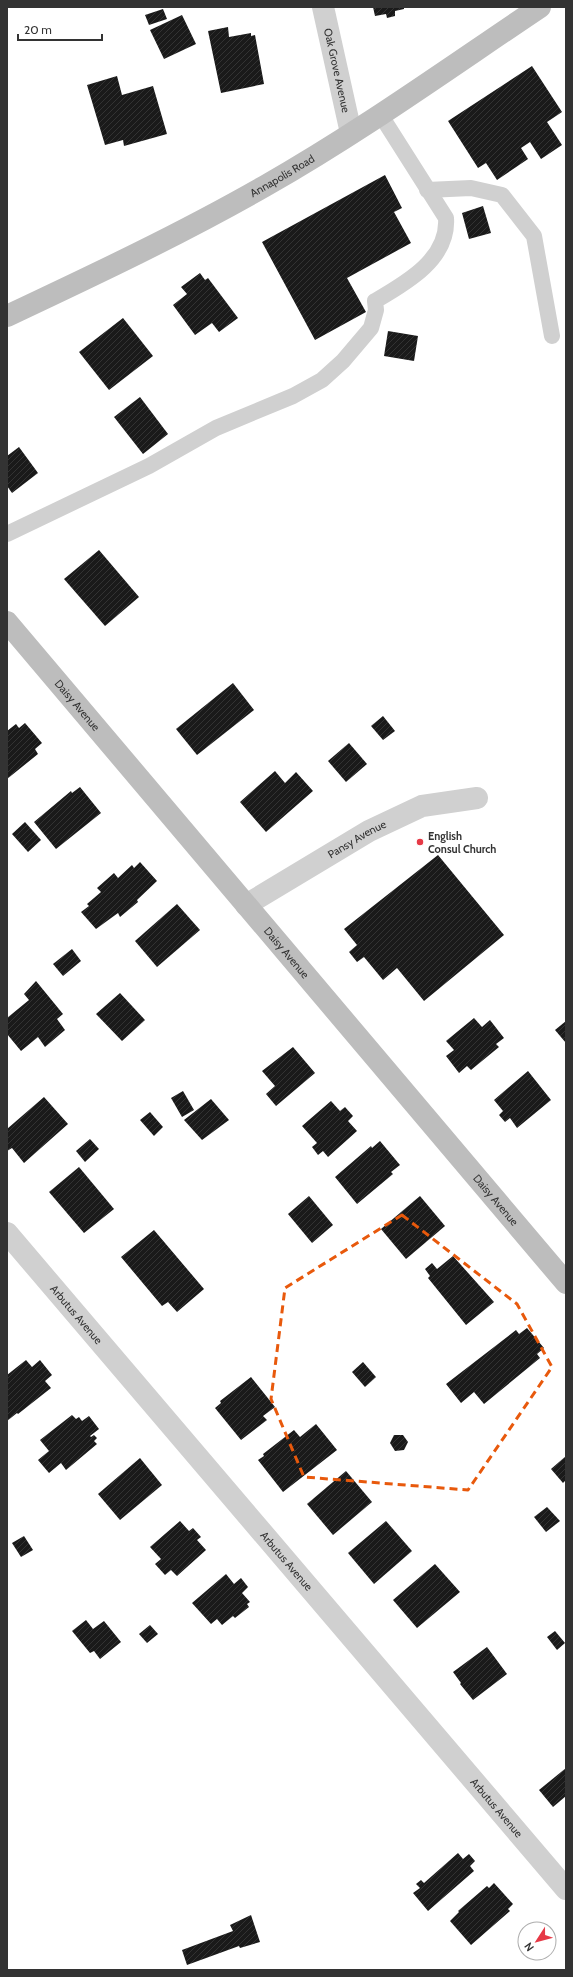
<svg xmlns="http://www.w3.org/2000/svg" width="573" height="1977" viewBox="0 0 573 1977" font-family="Cabin,sans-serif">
<defs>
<pattern id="building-hatch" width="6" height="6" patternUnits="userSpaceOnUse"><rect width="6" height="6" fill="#1a1a1a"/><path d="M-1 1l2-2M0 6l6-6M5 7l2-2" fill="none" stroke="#333"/></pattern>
</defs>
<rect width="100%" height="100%" fill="#fff"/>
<g fill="url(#building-hatch)">
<path d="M373 7H404V9L395 11V16L387 18 386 14 375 16Z"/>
<path d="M163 9 167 19 149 25 145 15Z"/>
<path d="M182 15 196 44 164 59 150 30Z"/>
<path d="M228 27 229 37 251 33V36L255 35 264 84 221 93 208 31Z"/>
<path d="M532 66 562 112 547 122 562 145 541 159 530 142 521 148 528 159 497 180 486 163 478 168 448 121Z"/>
<path d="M117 76 122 95 153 86 167 134 124 146 123 140 105 145 87 85Z"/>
<path d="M385 175 402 208 394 212 411 243 347 278 366 312 315 340 262 242Z"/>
<path d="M483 206 491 233 469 239 462 213Z"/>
<path d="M200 273 205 280 208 278 238 318 219 332 212 323 195 335 173 305 187 294 181 287Z"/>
<path d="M123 318 153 356 109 390 79 352Z"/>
<path d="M388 331 418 336 414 361 384 356Z"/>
<path d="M140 397 168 434 143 454 114 417Z"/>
<path d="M19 447 38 473 12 493 7 486V456Z"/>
<path d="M99 550 139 597 105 626 64 579Z"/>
<path d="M233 683 254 710 197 755 176 729Z"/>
<path d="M383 716 395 731 383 740 371 726Z"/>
<path d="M25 723 42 743 35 749 38 754 7 779V731L16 724 19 728Z"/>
<path d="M349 743 367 764 346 782 328 761Z"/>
<path d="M275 771 285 783 296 772 313 791 266 832 240 802Z"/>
<path d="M80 787 101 813 56 849 34 822 71 791 72 793Z"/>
<path d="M25 822 41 840 28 852 12 834Z"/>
<path d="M438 855 504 935 424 1001 397 968 383 980 364 957 357 962 349 952 357 945 344 929Z"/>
<path d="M140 862 157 881 137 900 138 902 120 917 118 913 96 929 81 912 89 906 87 904 101 892 97 888 114 873 118 878 132 865 134 868Z"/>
<path d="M177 904 200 930 157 967 135 941Z"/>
<path d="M72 949 81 961 63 976 53 964Z"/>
<path d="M36 981 63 1014 57 1019 65 1030 45 1047 38 1037 21 1051 7 1034V1018L29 1000 24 994Z"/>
<path d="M120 993 145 1020 122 1041 96 1014Z"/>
<path d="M474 1018 482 1027 490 1020 504 1038 496 1044 499 1047 471 1070 467 1066 459 1073 446 1056 454 1050 446 1041Z"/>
<path d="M566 1021V1043L555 1030Z"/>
<path d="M293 1047 315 1073 276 1106 266 1094 275 1086 262 1071Z"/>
<path d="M528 1071 551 1100 517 1128 510 1118 505 1122 499 1115 503 1111 494 1100Z"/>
<path d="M183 1091 194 1110 182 1117 171 1098Z"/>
<path d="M44 1097 68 1124 24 1163 12 1148 7 1151V1129Z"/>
<path d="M211 1099 229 1120 202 1140 184 1120Z"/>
<path d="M331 1101 340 1111 345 1107 353 1116 348 1121 357 1131 328 1157 323 1151 318 1155 312 1147 317 1143 302 1126Z"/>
<path d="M150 1112 163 1127 154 1136 140 1120Z"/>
<path d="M90 1139 99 1149 85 1162 76 1151Z"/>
<path d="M380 1141 400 1165 391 1172 393 1174 357 1204 335 1177 371 1146 372 1148Z"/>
<path d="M79 1167 114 1209 84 1233 49 1192Z"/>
<path d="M309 1196 333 1225 312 1243 288 1214Z"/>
<path d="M420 1196 445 1226 406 1259 381 1229Z"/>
<path d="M154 1230 204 1289 177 1312 168 1302 162 1306 121 1257Z"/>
<path d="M453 1256 494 1302 466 1325 428 1278 430 1276 425 1269 432 1263 437 1269Z"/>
<path d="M527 1328 544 1348 537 1354 540 1358 484 1404 474 1392 461 1403 446 1384 516 1330 519 1334Z"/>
<path d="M26 1360 32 1367 40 1360 52 1375 45 1381 51 1388 18 1414 17 1413 7 1421V1375Z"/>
<path d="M363 1362 376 1377 365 1387 352 1372Z"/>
<path d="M251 1377 275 1407 263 1416 267 1420 241 1440 215 1408 221 1403 220 1401Z"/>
<path d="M72 1415 76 1419 79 1417 82 1421 89 1416 99 1429 90 1436 91 1437 94 1435 97 1438 94 1441 97 1444 66 1470 61 1463 49 1473 38 1460 49 1451 40 1440Z"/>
<path d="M316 1424 337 1450 283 1492 258 1460 264 1456 263 1454 294 1430 300 1437Z"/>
<path d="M394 1435H403L408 1442 404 1450 395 1451 390 1443Z"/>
<path d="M566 1456V1480L563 1483 551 1469Z"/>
<path d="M140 1458 162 1485 120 1520 98 1494Z"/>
<path d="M346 1471 372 1502 333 1535 307 1504Z"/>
<path d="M547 1507 560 1521 546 1532 534 1517Z"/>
<path d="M180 1521 189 1531 193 1528 201 1537 197 1540 206 1550 177 1576 171 1570 165 1575 155 1564 161 1559 150 1547Z"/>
<path d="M386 1521 412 1551 374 1584 348 1553Z"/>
<path d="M24 1536 33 1550 21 1557 12 1543Z"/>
<path d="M435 1564 460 1592 417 1628 393 1600Z"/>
<path d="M226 1574 234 1584 241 1578 248 1587 242 1593 250 1602 247 1604 249 1607 235 1618 233 1616 222 1625 217 1619 211 1624 192 1603Z"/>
<path d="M86 1620 93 1629 104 1621 121 1642 100 1659 94 1651 90 1653 72 1631Z"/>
<path d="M150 1625 158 1634 147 1643 139 1634Z"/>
<path d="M555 1631 565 1643 557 1650 547 1637Z"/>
<path d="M487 1647 507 1674 473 1700 460 1684 461 1683 453 1672Z"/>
<path d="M566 1768V1796L553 1807 539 1790Z"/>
<path d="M458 1853 463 1859 469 1854 475 1861 470 1866 474 1871 428 1911 413 1893 420 1888 416 1884 421 1880 424 1883Z"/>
<path d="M494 1883 513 1904 508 1909 510 1911 471 1945 450 1921 459 1912 458 1911 487 1886 489 1888Z"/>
<path d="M251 1915 260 1942 240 1948 239 1946 187 1965 182 1950 233 1931 230 1925Z"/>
</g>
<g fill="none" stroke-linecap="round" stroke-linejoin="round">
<g stroke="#d0d0d0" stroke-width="16">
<path d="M427 190 471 188 502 195 534 236 552 336"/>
<path d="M7 534 149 466 216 428 293 396 322 380 343 361 371 328 376 310 375 301C406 283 449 259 446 218L380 114"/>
</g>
<g stroke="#d0d0d0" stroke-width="22">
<path id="s1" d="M323 7 351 133"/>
<path id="s2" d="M246 905 369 831 422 806 477 798"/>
<path id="s3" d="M7 1233 566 1889"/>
</g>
<g stroke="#bdbdbd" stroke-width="22">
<path id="s4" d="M7 316C94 275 181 234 265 186 360 132 449 68 540 7"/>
<path id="s5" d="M7 622 566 1283"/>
</g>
</g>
<path fill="none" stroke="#e8590c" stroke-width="3" stroke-dasharray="8 5" stroke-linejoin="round" d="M402 1215 517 1304 552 1367 468 1490 304 1477 271 1399 285 1288Z"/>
<circle fill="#e63946" stroke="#fff" stroke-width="1.5" cx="420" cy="842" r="4"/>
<g text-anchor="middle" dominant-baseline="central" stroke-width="4" stroke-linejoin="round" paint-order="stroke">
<g font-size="11" fill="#333" stroke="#fff">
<text stroke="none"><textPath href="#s1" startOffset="65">Oak Grove Avenue</textPath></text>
<text stroke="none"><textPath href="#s4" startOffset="309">Annapolis Road</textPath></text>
<text stroke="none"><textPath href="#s5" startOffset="109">Daisy Avenue</textPath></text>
<text stroke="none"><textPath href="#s2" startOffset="129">Pansy Avenue</textPath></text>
<text stroke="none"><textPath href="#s5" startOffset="433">Daisy Avenue</textPath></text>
<text stroke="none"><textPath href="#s5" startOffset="757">Daisy Avenue</textPath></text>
<text stroke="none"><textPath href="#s3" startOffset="107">Arbutus Avenue</textPath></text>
<text stroke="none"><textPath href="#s3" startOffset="431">Arbutus Avenue</textPath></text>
<text stroke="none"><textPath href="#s3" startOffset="755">Arbutus Avenue</textPath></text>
</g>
<g font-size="11" font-weight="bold" fill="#333" stroke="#fff" text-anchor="start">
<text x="428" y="836">English<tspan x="428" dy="13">Consul Church</tspan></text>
</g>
</g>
<rect width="573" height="1977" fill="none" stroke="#333333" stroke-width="16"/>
<g transform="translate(537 1941) rotate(234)"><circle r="19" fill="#ffffff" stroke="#adadad"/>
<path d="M0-3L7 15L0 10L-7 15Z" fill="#e63946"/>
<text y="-6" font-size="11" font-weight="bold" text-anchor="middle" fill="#333333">N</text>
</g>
<path d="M18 34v6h84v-6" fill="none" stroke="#333333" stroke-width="2"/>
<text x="24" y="34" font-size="12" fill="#333333" stroke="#ffffff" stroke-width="3" paint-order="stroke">20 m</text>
</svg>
